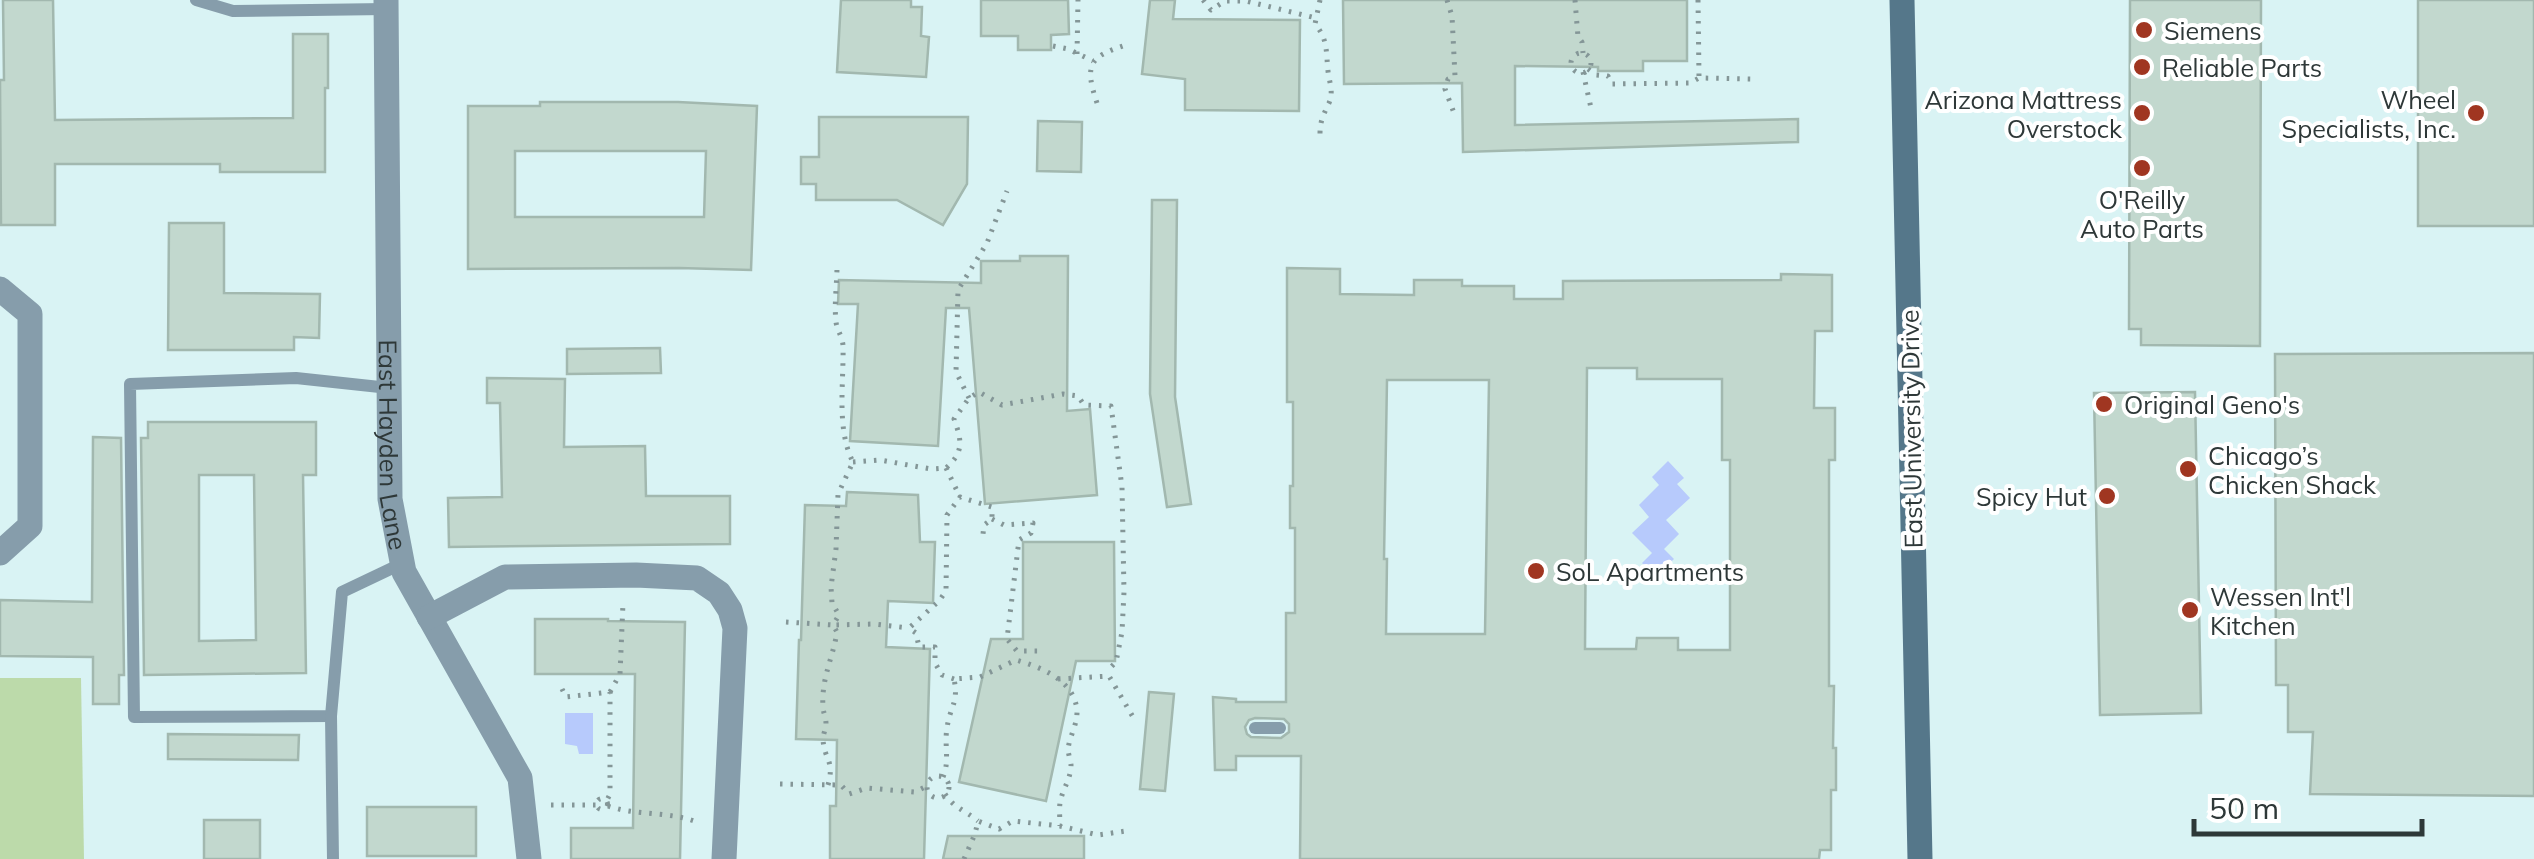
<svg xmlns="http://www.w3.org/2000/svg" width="2534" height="859" viewBox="0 0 2534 859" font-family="Mulish,sans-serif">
<rect width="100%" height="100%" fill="#d9f3f4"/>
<path fill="#bcdaaa" d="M0 678H81L84 859H0Z"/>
<g fill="#b7cafc">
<path d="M1668 461 1684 478 1677 484 1690 498 1666 520 1679 534 1664 549 1674 559 1655 577 1642 563 1652 553 1632 533 1649 517 1639 505 1659 485 1652 477Z"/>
<path d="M565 713H593V754H579L577 746 565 744Z"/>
</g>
<g fill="#c2d8ce" stroke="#a2b8af" stroke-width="2.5" fill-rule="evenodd">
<path d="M3 0H53L55 120 293 118V34H328V88H325V172H220V164H55V225H1L0 80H4Z"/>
<path d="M841 0H911V7H922L921 36 929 37 926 77 837 72Z"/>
<path d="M981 0H1068L1069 34 1051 35V50H1018V36H981Z"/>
<path d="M1150 0H1175L1173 19 1300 20 1299 111 1185 110V79L1142 74Z"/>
<path d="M1343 0H1687V61H1643V71H1598V67L1515 66V125L1798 119V142L1463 152 1462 83 1344 84Z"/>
<path d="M2130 0H2261L2260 346 2141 345V329H2129Z"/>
<rect x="2418" y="0" width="116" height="226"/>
<path d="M540 102H678L757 106 751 270 679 268 468 269V106H540ZM515 151H706L704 217H515Z"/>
<path d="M819 117H968L967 184 943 225 897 200H816V184H801V157H819Z"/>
<path d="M1038 121 1082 122 1081 172 1037 171Z"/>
<path d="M1152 200H1177L1175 397 1191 504 1167 507 1150 394Z"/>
<path d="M169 223H224V293L320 294 319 338 294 337V350H168Z"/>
<path d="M1020 256H1068L1067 411 1090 409 1097 495 985 504 969 308H946L938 446 850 441 858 304H838L839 280 981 283V261H1020Z"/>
<path d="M1287 268 1340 269V294L1414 295V280H1462V286H1514V299H1563V281L1781 280V274L1832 275V331H1815L1814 408H1835V460H1829V686H1834L1833 748H1836V790H1831V850H1820L1819 859H1300L1301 756H1236V770H1215L1213 697 1236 699V702H1286V613H1295V528H1290V486H1293V402H1287ZM1587 368H1637V379H1722V460H1730V650H1678V638H1637L1636 649H1585ZM1387 380H1489L1485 634H1386L1387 559H1384ZM1255 718 1284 719 1289 724V732L1281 738 1251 737 1247 734 1245 727 1249 720Z"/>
<path d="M660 348 661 373 567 374V349Z"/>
<path d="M2534 353V796L2310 794 2313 732H2288V685H2276L2275 354Z"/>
<path d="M487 378 565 379 564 447 645 446 646 496H730V544L449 547 448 498 502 497 500 403H487Z"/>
<path d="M2195 392 2201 713 2100 715 2094 393Z"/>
<path d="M148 422H316V475H303L306 673 144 675 141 438H148ZM199 475H254L256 640 199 641Z"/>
<path d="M93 437 121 438 124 675H119V704H93V657L0 656V600L92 602Z"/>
<path d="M847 492 918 495 920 542H935L933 603 888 601 886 647 930 649 924 859H830V806H836L837 740 796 739 799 640H801L805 505 846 506Z"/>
<path d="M1023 542H1114L1115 661H1076L1046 801 959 782 991 639H1023Z"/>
<path d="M535 619H608V621L685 622 680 859H571V828H633L635 674H535Z"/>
<path d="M1149 692 1174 694 1165 791 1140 789Z"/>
<path d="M168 734 299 735 298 760 168 759Z"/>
<rect x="367" y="807" width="109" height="49"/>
<rect x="204" y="820" width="56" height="39"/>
<path d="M948 836H1084V859H943Z"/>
</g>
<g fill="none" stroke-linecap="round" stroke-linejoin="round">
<g stroke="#849697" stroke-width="5" stroke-dasharray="2.5 8" stroke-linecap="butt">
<path d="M1203 0 1211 10 1225 1H1246L1316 18"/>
<path d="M1320 0 1315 24C1328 39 1326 52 1328 71 1329 82 1334 91 1329 103 1324 114 1320 120 1320 134"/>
<path d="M1447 0 1452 16 1455 76 1448 79 1445 89 1454 113"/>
<path d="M1575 0 1578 37 1582 42 1583 53"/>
<path d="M1698 0 1699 77"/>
<path d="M1053 46 1068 49 1093 61"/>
<circle cx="1581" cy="63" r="10"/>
<path d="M1077 54 1078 0"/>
<path d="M1588 69 1596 75 1608 76 1612 84 1690 83 1699 78 1753 79"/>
<path d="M1583 72 1591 108"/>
<path d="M1097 103C1083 62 1091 56 1129 44"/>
<path d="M969 398 956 372 958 290 987 243 1007 191"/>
<path d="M853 462 880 460 931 469 946 468C964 452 962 441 954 419L969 398 979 392 1002 405 1063 394 1078 396 1084 405 1111 406 1122 487 1124 592 1122 632 1116 662 1109 669"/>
<path d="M946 468 960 497"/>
<path d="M992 519 1004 525 1033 523 1031 533 1019 540 1007 639 1017 651H1044"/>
<path d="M786 622 833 625 839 615 832 603 831 587 836 549 838 494 853 462C836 429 844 383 843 345 842 336 837 330 836 322 834 304 837 284 837 266"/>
<path d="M954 679 942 675 935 663V647H919L916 633 909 628 939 601 946 591 947 515 960 497 992 507V519L984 525 983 534"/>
<path d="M1058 679 1109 676 1133 717"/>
<path d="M562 689 566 697 610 692V794L607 800"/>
<path d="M610 692 620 674 623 603"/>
<circle cx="938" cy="787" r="11"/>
<path d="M943 777C950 761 944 745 947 728 950 706 959 703 954 679L980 677 1016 660C1041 667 1076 681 1077 712 1077 726 1069 737 1068 750 1068 752 1071 763 1071 765 1071 779 1062 790 1060 803 1059 810 1060 819 1060 826"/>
<path d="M780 784 841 785 849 794 867 788 915 792 927 786"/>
<path d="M828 785C835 760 824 760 823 739 823 734 826 729 826 724 826 717 824 715 823 708 821 678 833 658 837 632L833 625 874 624 909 628"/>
<path d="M945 794C955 809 965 810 978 821"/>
<circle cx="602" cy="804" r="5.5"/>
<path d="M551 805H597"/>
<path d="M608 806C637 816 668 811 697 822"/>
<path d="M964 859 975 834 978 821 999 829 1013 821 1060 826 1098 835 1126 831"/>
</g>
<g stroke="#869dab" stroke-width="12">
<path d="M196 0 233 11 386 9"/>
<path d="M389 388 296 378 130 384 134 717 331 716 342 592 403 563"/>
<path d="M331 716 333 859"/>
<path d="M1255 728H1280"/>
</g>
<g stroke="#869dab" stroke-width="25">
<path id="s1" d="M386 0 390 499 404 572 520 778 529 859"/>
<path d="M0 289 30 314V526L0 553"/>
<path d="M429 617 505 577 636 575 697 578 719 593 730 610 735 628 724 859"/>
</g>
<path stroke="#55778a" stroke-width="25" d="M1902 0 1920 859"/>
</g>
<g fill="#a03621" stroke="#fff" stroke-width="4">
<circle cx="2144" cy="30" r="10"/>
<circle cx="2142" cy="67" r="10"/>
<circle cx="2142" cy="113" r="10"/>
<circle cx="2476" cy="113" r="10"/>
<circle cx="2142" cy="168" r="10"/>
<circle cx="2104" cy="404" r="10"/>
<circle cx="2188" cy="469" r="10"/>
<circle cx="2107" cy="496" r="10"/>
<circle cx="1536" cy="571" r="10"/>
<circle cx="2190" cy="610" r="10"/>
</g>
<g text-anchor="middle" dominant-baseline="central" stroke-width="8" stroke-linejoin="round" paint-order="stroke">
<g font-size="25" fill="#2e3838" stroke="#fff" text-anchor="start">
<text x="2164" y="30">Siemens</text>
<text x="2162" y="67">Reliable Parts</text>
<text x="2122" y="99" text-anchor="end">Arizona Mattress<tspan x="2122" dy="29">Overstock</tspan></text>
<text x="2456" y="99" text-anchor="end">Wheel<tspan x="2456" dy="29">Specialists, Inc.</tspan></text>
<text x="2142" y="199" text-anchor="middle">O'Reilly<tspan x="2142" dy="29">Auto Parts</tspan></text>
<text x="2124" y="404">Original Geno's</text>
<text x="2208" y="455">Chicago’s<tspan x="2208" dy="29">Chicken Shack</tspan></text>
<text x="2087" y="496" text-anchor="end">Spicy Hut</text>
<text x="1556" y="571">SoL Apartments</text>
<text x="2210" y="596">Wessen Int'l<tspan x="2210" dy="29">Kitchen</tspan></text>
</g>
<g font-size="25" fill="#2e3838" stroke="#fff">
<text transform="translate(1911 429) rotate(-91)">East University Drive</text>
<text stroke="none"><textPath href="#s1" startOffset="445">East Hayden Lane</textPath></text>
</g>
</g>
<path d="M2194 819v15h228v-15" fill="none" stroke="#2e3838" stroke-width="5"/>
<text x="2209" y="819" font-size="30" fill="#2e3838" stroke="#ffffff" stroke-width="8" paint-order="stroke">50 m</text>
</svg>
